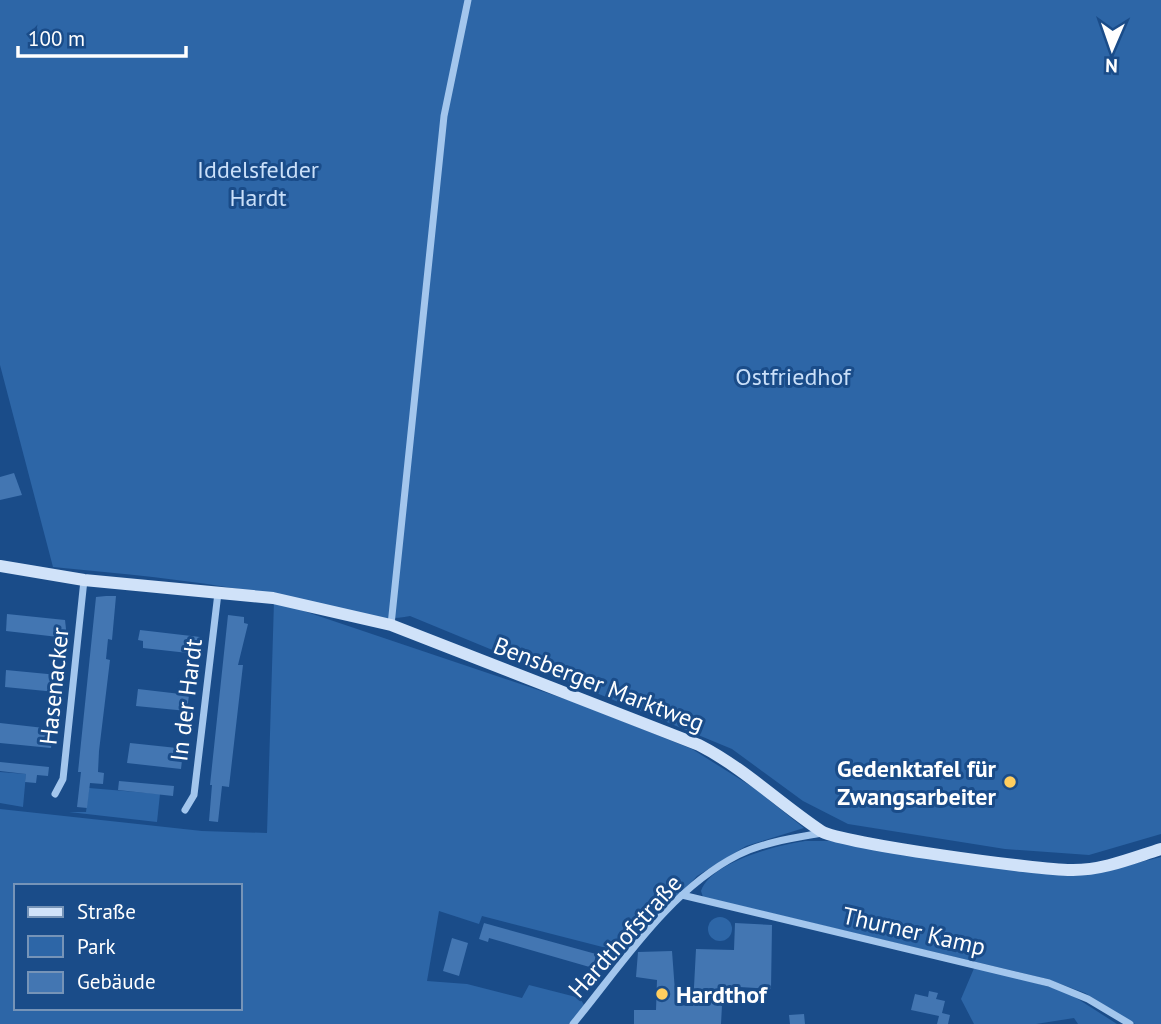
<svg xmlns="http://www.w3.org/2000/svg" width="1161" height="1024" viewBox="0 0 1161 1024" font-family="'PT Sans',sans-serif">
<rect width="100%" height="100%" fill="#1a4c89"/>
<g fill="#2d66a7" fill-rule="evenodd">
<path d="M0 0H1161V834L1089 855 1005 849 848 824 803 801 732 749 410 616C366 625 317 604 273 595 200 581 127 574 53 567L0 365Z"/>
<path d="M274 601 577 703 692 749 754 788 804 828 746 846 697 876 626 953 482 916 479 924 439 911 427 981 467 984 522 998 529 985 580 998 584 1005 569 1024H0V809L202 831 267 833ZM16 886H240V1008H16Z"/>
<path d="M0 772 26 774 23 807 0 803Z"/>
<path d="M89 788 160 794 157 822 69 812H86Z"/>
<path d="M805 841H831L1031 871 1096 873 1161 857V1024H1135L1085 993 1047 979 703 897 701 891C711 862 778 845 805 841Z"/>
<circle cx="720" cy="929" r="12"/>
<path d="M975 966 1067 992 1117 1024H1078L1074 1018 1036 1024H974L961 999Z"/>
</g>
<g fill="#4376b2">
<path d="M14 473 22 495 0 500V477Z"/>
<path d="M106 596H116L112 640 108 639 106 659 110 660 99 751 98 772 104 773 103 784 90 783 87 808 77 807 81 772H78L96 597Z"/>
<path d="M7 614 65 620 67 638 6 631Z"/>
<path d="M228 615 244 617V623L248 624 238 665H243L229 787 222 786 218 822 209 821 212 785H210Z"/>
<path d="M140 630 200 637 197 654 143 648V641L138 640Z"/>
<path d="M6 670 58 675 56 692 5 687Z"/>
<path d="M138 689 189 695 187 711 136 706Z"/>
<path d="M0 723 53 729 51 748 0 743Z"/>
<path d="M130 743 177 748V752H183L181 769 127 763Z"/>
<path d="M0 762 49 767 48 776 37 775 36 783 25 782 26 774 0 771Z"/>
<path d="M119 781 174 786 173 796 118 790Z"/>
<path d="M484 923 596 954 593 968 489 938 488 942 479 939Z"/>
<path d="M735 923 772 925 771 989 723 986 721 1024H634V1010H656L657 980 636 977 638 952 672 951 676 1005 693 1006 696 949 734 950Z"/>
<path d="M452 938 468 943 459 976 443 971Z"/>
<path d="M929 991 938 993 936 999 945 1001 942 1013 950 1015 948 1024H937L939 1016 911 1010 915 994 928 997Z"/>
<path d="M804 1014 805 1024H790L789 1015Z"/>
</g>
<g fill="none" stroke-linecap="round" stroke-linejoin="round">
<g stroke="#a3c6ed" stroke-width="7">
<path d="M391 625 444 116 468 0"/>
<path d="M55 794 63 779 84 580"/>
<path d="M185 810 194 795 218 593"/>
<path d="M682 895 1049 983 1088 999 1130 1024"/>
<path d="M573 1024C621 966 669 890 738 855 764 842 794 838 822 833"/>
</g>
<path stroke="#d0e2f9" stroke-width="12" d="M0 566 84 580 273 598 391 625 699 745C744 768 779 803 821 831 839 843 1043 871 1073 870 1104 870 1132 858 1161 849"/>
</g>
<g fill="#ffce5f" stroke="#1a4c89" stroke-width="2.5">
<circle cx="1010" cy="782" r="7"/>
<circle cx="662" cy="994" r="7"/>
</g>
<g text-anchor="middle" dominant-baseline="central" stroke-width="6" stroke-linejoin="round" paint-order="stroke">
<g font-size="24" fill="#c9dff9" stroke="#1a4c89">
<text x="258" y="169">Iddelsfelder<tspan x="258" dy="28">Hardt</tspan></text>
<text x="793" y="376">Ostfriedhof</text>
</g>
<g font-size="24" fill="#fff" stroke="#1a4c89">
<text transform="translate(599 684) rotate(21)">Bensberger Marktweg</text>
<text transform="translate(54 686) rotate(-84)">Hasenacker</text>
<text transform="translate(186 700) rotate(-83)">In der Hardt</text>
<text transform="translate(914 931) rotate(13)">Thurner Kamp</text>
<text transform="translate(625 936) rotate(-48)">Hardthofstraße</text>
</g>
<g font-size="24" font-weight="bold" fill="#fff" stroke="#1a4c89" text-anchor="end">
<text x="996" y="768">Gedenktafel für<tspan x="996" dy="28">Zwangsarbeiter</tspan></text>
<text x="676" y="994" text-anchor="start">Hardthof</text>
</g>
</g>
<rect x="14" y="884" width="228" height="126" fill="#1a4c89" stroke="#7694b8" stroke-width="2"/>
<rect x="28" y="907" width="35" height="10" fill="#d0e2f9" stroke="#7694b8" stroke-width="2"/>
<text x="77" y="919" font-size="21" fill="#ffffff">Straße</text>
<rect x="28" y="936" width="35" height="21" fill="#2d66a7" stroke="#7694b8" stroke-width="2"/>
<text x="77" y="954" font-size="21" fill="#ffffff">Park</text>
<rect x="28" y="972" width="35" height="21" fill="#4376b2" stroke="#7694b8" stroke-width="2"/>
<text x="77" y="989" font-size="21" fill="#ffffff">Gebäude</text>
<g transform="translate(1112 49) rotate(182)" stroke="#1a4c89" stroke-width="5" paint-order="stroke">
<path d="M0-5L12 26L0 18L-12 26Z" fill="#ffffff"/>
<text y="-10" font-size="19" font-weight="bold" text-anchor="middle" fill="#ffffff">N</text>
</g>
<path d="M18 46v10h168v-10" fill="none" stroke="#ffffff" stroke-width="3.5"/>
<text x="28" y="46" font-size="21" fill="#ffffff" stroke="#1a4c89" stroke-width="5" paint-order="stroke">100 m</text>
</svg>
